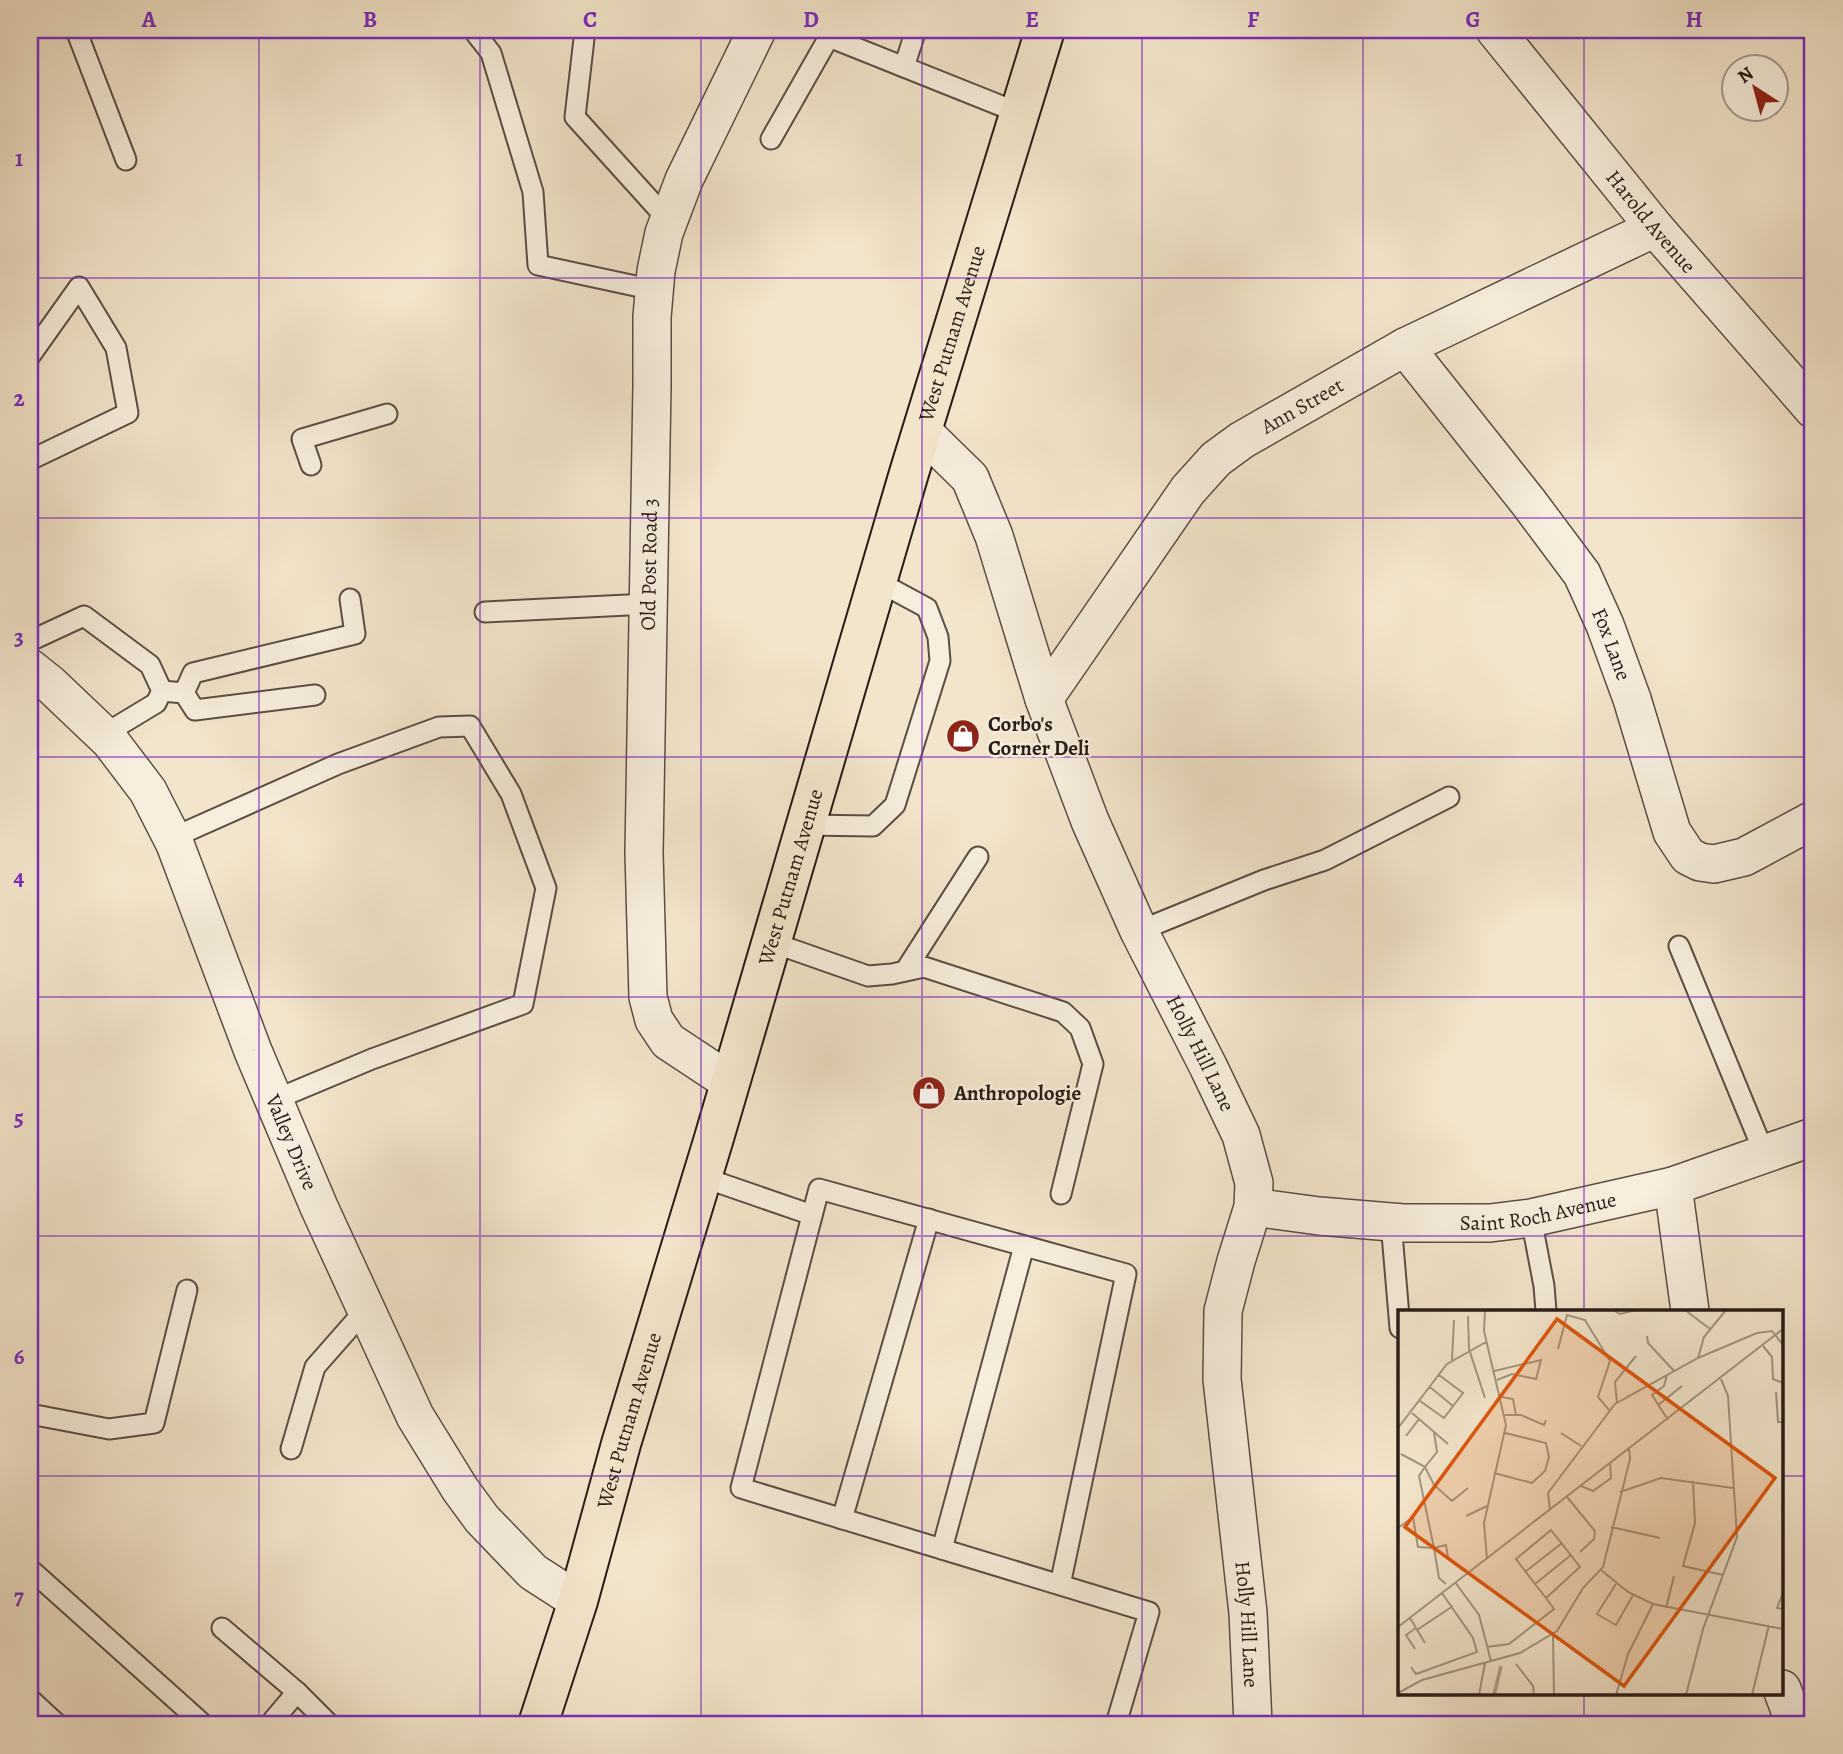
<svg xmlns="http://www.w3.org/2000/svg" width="1843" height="1754" viewBox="0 0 1843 1754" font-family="Alegreya,serif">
<rect width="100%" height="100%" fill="#f3e5cb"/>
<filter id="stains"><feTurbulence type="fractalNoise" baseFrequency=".00286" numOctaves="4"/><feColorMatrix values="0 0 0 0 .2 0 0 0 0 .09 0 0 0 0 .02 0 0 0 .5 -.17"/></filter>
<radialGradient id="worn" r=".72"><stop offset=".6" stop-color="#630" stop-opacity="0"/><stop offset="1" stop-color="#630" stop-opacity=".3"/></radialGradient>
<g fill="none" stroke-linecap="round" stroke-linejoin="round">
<g stroke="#5b4e44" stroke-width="23">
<g id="service">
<path d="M76 30 126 160"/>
<path d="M473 30 491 53 533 192 538 265 654 290"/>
<path d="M585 30 575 117 669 221"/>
<path d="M832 30 829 37 1019 113"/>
<path d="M904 67 916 30"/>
<path d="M771 139 829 37"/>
<path d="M30 356 79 287 116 348 128 413 30 460"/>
<path d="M311 465 302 439 387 414"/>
<path d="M485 612 648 604"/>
<path d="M30 641 84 616 150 665 162 691"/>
<path d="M162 691 184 693 193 673 355 634 350 599"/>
<path d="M184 693 195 710 315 695"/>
<path d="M103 735 156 703 162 691"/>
<path d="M805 825 873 826 895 805 940 661 938 637 927 608 877 581"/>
<path d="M172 838 338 764 439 727 470 726 511 794 546 888 523 1004 372 1059 274 1100"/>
<path d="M1139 931 1264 880 1325 860 1449 797"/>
<path d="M771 942 868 976 892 974 924 967 1063 1012 1080 1028 1093 1064 1061 1194"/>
<path d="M1679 946 1765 1155"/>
<path d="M905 971 978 857"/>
<path d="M702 1177 812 1215"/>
<path d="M1531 1218 1544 1286 1546 1311"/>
<path d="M1391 1222 1400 1328"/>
<path d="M30 1414 109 1429 154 1423 187 1290"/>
<path d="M291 1449 315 1367 366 1309"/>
<path d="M842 1519 929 1219"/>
<path d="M942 1549 1024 1246"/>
<path d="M30 1569 203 1724"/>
<path d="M1060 1585 1126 1274 819 1189 741 1488C877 1529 1013 1571 1149 1612L1116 1724"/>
<path d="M222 1628 297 1692"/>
<path d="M30 1699 57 1724"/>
<path d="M270 1724 297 1692 329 1724"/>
</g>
</g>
<g stroke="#5b4e44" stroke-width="40">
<g id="minor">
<path id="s1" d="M1495 30 1655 228 1813 409"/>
<path id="s2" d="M1405 347 1529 503 1582 574 1605 625 1632 699 1672 832 1688 856 1700 862 1714 864 1744 857 1813 820"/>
<path id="s3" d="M922 431 970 478 994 536 1044 699 1090 821 1139 931 1208 1066 1241 1135 1254 1183 1253 1207 1236 1261 1223 1311 1222 1379 1248 1613 1253 1724"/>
<path id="s4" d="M30 668 50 684 110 741 148 791 175 844 253 1051 319 1207 415 1416 460 1489 482 1519 533 1572 578 1601"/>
<path id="s5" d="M1044 699 1188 490 1216 459 1242 440 1405 347 1655 228"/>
<path id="s6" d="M730 1082 668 1041 654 1020 648 997 644 853 652 385V317L656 271 664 233 684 180 757 30"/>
<path d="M1673 1186 1690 1311"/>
<path id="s7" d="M1253 1207 1319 1216 1403 1223H1490L1531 1218 1673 1186 1813 1137"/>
<path d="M1782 1689 1795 1724"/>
</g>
</g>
<g stroke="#281c17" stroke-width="42">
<g id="primary">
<path id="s8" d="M538 1724 578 1601 621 1444 714 1138 909 473 1045 30"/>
</g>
</g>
<use href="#service" stroke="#f7eedd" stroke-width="19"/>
<use href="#minor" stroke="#f7eedd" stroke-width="37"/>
<use href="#primary" stroke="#f3e5cb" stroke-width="38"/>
</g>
<path fill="none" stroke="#7b2cbf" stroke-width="2" stroke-opacity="0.55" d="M259 30V1724M480 30V1724M701 30V1724M922 30V1724M1142 30V1724M1363 30V1724M1584 30V1311M30 278H1813M30 518H1813M30 757H1813M30 997H1813M30 1236H1813M30 1476H1400M1782 1476H1813M1584 1693V1724"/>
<defs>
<g id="shop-disc" transform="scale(1.75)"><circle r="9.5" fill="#8f2418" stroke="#f7eedd"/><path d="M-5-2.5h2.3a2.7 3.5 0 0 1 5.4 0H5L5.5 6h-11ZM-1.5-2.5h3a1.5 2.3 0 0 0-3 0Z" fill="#fff"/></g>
</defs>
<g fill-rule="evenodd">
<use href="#shop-disc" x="963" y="736"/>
<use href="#shop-disc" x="929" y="1093"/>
</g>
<g text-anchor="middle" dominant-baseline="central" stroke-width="5" stroke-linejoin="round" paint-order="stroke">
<g font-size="21" fill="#281c17" stroke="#f7eedd">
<text stroke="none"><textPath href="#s1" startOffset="247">Harold Avenue</textPath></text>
<text stroke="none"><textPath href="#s8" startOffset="1451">West Putnam Avenue</textPath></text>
<text stroke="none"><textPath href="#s5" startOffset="397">Ann Street</textPath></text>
<text stroke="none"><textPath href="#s6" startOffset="556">Old Post Road 3</textPath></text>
<text stroke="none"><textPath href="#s2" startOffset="364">Fox Lane</textPath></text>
<text stroke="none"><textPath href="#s8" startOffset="884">West Putnam Avenue</textPath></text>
<text stroke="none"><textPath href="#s3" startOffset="688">Holly Hill Lane</textPath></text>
<text stroke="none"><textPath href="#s4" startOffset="551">Valley Drive</textPath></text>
<text stroke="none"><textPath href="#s7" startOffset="287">Saint Roch Avenue</textPath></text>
<text stroke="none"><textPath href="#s8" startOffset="317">West Putnam Avenue</textPath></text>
<text stroke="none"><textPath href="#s3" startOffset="1276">Holly Hill Lane</textPath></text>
</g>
<g font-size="21" font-weight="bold" fill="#281c17" stroke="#f7eedd" text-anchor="start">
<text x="988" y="724">Corbo's<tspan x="988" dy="24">Corner Deli</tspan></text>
<text x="954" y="1093">Anthropologie</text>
</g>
</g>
<g transform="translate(1398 1310)">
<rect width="385" height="385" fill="#f3e5cb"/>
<path fill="none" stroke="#aea18e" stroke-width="3.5" d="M96 385 103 356"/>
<path fill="none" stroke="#a29583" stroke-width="2" d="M87 0 86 21 108 115 86 213 89 249M215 0 222 4 238 0M287 0 312 19M70 6 71 39 87 88M249 26 250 33 276 61M365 36 374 47 375 69 385 73M160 39 169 5 187 10 212 51 200 87 211 100M300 48 306 27 328 0M54 50 56 10M96 61 143 50 138 69 114 64 99 70M269 65 266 76 254 85 270 110M32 77 55 96M378 82 380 112H385M104 87 115 89 118 105M22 91 46 108 65 83 41 65M219 93 217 72 238 46M260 95 284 76M14 103 50 134M107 105H123L146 115 148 110M0 118 49 54 88 32M163 123 183 136M8 126 21 109M3 144 27 157 39 142 36 122M96 163 134 173 147 161 151 147 148 133 107 123M295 171 297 213 285 256 325 265M183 176 195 181 213 168 212 153M222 182 263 168 335 178M169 187 197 221 196 229 182 242M152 200 150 183 217 94 300 48 359 23 374 21 385 35M68 206 89 196M213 217 262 228M0 218 15 207 20 237 36 238 41 268 48 274M50 247 48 235 36 238 21 166 27 157 36 175 54 191 70 178M203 260 230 282 255 294 385 319M127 262 164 233M57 272 81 305 93 351M137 274 173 245M218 274 199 304 218 315 235 285M385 283 379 298 385 299M268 298 276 266M12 308 27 333M0 317 385 19M19 320 55 296M155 325 156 385M89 337 111 334 156 299 148 288 137 274 118 249 153 220 182 257 148 288M17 339 8 325 18 318M118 354 135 376 136 385M13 357 18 364 79 342 75 328 44 283M0 383 24 370 122 343 159 321 185 278 205 257 232 149 231 139M81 385 87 353M218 385 230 344 255 294M288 385 305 319 339 227 330 86 323 69M354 385 371 315"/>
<path fill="#de560d" fill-opacity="0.15" stroke="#de560d" stroke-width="3.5" d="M159 9 377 168 226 376 7 217Z"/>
<rect width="385" height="385" fill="none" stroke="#281c17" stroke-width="3.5"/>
</g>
<rect width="1843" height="1754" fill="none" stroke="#f3e5cb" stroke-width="77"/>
<g transform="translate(1755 88) rotate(324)"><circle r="33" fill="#f7eedd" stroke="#a49a8e" stroke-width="2"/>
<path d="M0-5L12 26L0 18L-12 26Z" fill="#8f2418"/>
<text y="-10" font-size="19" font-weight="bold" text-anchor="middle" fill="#281c17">N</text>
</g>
<rect x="38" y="38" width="1766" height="1678" fill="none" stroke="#7b2cbf" stroke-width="2.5"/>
<g font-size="23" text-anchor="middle" font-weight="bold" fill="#7b2cbf">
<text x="149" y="27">A</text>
<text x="370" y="27">B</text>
<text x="590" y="27">C</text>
<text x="811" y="27">D</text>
<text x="1032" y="27">E</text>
<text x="1253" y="27">F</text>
<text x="1473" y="27">G</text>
<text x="1694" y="27">H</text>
<text x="19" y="166">1</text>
<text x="19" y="406">2</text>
<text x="19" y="645">3</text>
<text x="19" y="885">4</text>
<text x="19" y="1125">5</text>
<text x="19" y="1364">6</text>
<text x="19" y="1604">7</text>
</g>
<rect width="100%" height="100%" filter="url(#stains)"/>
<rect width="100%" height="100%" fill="url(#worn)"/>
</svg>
